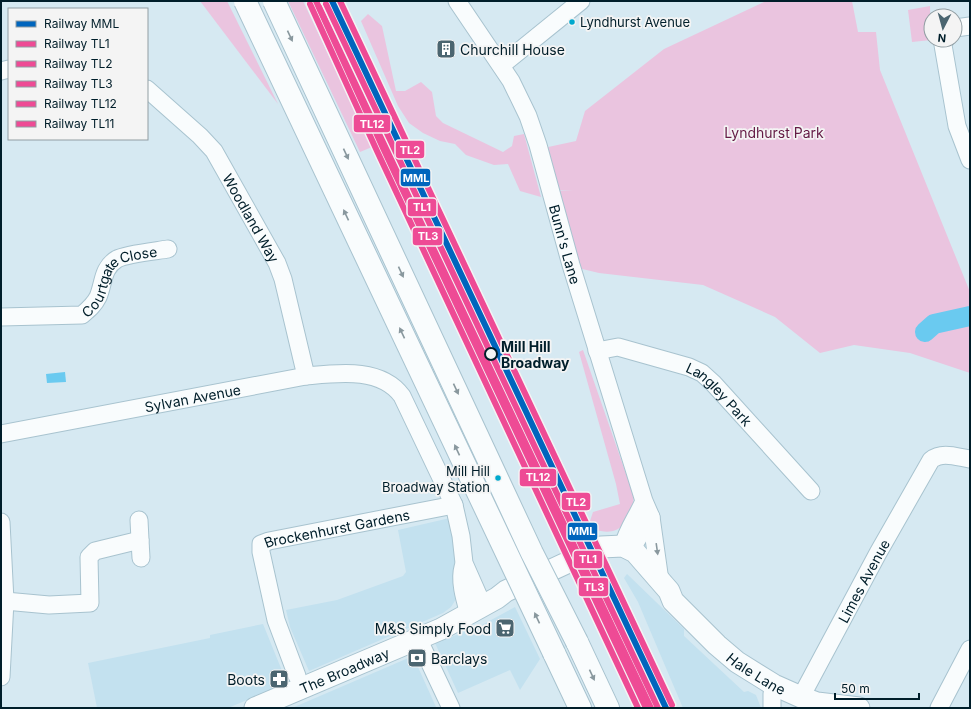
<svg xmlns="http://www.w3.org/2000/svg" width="971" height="709" viewBox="0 0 971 709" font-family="Inter,sans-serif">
<rect width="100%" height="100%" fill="#d6e9f2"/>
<g fill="#c3e1ef">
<path d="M450 518 459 584 458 596 451 607 443 613 309 671 290 627 286 610 337 600 403 576 406 572 398 530Z"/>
<path d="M627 574 684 629V636L744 692 748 691 756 695 761 708H683L638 602 624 578Z"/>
<path d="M515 607 540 659 520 690 510 670 458 693 435 643 480 626Z"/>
<path d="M263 624 287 683 228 708H97L88 663 210 638V635Z"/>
<path d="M413 656 436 707 292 708Z"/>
</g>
<g fill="#eac4df">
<path d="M200 1H227L278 104Z"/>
<path d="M288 1H303L372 147 360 152Z"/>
<path d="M766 1H852L858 32H876L880 70 970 292V373L910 353 854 345 820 353 775 317 703 285 599 273 574 267 551 191H573L551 190 539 149 576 141 585 111 664 49Z"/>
<path d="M930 6 931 40 912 42 908 10Z"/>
<path d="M368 14 382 26 396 91H405L421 82 432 92 436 116 443 123 503 152 512 146 514 136 524 134 541 197 520 191 508 164 494 165 466 155 455 144 440 141 423 133 409 123 398 106 361 21Z"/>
<path d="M583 350 634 497C631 520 620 539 594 529L590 521 593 512 620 504 616 484 579 352Z"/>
</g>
<path fill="#6acaf0" d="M65 372 66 382 47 383 46 374Z"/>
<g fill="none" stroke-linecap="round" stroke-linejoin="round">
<path stroke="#6acaf0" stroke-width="20" d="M925 332 934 324 970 316"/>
<g stroke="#a8c3cf" stroke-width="19">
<g id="minor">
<path id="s1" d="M457 1 511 81 528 116 538 145 571 265 644 501 651 517 635 543 623 546C627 530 637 517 644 501"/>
<path d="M955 28 970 26"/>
<path d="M945 40 943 45 957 126 970 160"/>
<path d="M502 65 581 1"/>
<path d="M1 71 9 69"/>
<path id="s2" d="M147 89 200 136 214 151 277 263 283 279 306 376"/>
<path id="s3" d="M1 317 82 315C89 309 94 305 98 297 104 283 102 268 117 259 126 254 156 251 168 249"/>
<path id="s4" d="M597 351 618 347 689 367 702 373 713 383 811 491"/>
<path id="s5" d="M1 434 306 376C338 373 381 367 402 396L454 505 461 536 464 563 483 606"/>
<path d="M651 517 660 581"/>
<path d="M1 522 5 601 1 677"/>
<path d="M140 540 141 558"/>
<path d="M463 567C459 581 465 600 469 614"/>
<path d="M5 601 49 605 90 603 89 557 95 551 140 540 139 520"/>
<path d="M418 638 451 708"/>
<path id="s6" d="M297 676 276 620 261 552V544L269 541 454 505"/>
<path id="s7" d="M801 697 878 553 931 460C942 451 957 457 970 459"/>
<path d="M772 708V694L774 685"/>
<path d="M939 708 970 649"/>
</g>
</g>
<g stroke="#a8c3cf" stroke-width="23">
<g id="major">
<path id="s8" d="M255 708 441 629 497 598 506 591 601 547 623 546 635 552 669 591 673 601 717 645 737 662 774 685 801 697 817 703 859 708"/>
</g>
</g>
<g stroke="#a8c3cf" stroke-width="24">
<g id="highway">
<path d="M577 642 608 708"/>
<path d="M554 653 580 708"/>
</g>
</g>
<use href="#minor" stroke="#f9fcfd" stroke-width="17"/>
<use href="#major" stroke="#f9fcfd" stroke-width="21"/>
<use href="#highway" stroke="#f9fcfd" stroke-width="22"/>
<g stroke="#a8c3cf" stroke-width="24" stroke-linecap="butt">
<g id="highway-bridge">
<path d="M245 1 554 653"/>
<path d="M274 1 532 553 577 642"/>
</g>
</g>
<use href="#highway-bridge" stroke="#f9fcfd" stroke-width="22"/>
<g stroke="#f4f4f4" stroke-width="9">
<path id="rail-1" d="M332 1 666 708"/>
</g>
<g stroke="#f4f4f4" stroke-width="9">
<path id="rail-2" d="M326 4 658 708"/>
</g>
<g stroke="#f4f4f4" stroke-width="9">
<path id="rail-3" d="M340 1 672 705"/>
</g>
<g stroke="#f4f4f4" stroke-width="9">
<path id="rail-4" d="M319 7 651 708"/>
</g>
<g stroke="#f4f4f4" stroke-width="9">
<path id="rail-5" d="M316 1 383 148 646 708"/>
</g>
<g stroke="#f4f4f4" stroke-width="9">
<path id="rail-6" d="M310 4 377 151 638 708"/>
</g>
<use href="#rail-1" stroke="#0065bd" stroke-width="6"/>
<use href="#rail-2" stroke="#ee4b95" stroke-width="6"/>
<use href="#rail-3" stroke="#ee4b95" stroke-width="6"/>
<use href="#rail-4" stroke="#ee4b95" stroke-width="6"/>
<use href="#rail-5" stroke="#ee4b95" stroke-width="6"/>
<use href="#rail-6" stroke="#ee4b95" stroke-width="6"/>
</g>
<defs><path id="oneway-solid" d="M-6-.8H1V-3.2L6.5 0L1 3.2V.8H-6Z"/></defs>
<g fill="#89989e">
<use href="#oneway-solid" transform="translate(290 36) rotate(65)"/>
<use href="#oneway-solid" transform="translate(346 154) rotate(65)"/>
<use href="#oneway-solid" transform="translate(346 215) rotate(-115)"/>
<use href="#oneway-solid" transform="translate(401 272) rotate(65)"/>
<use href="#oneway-solid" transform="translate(402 333) rotate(-115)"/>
<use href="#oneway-solid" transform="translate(456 389) rotate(65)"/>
<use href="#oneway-solid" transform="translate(457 450) rotate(-115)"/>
<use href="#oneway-solid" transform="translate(657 549) rotate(82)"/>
<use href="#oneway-solid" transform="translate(537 618) rotate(-115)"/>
<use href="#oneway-solid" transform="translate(592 675) rotate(65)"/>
</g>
<defs>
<g id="building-square" transform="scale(1)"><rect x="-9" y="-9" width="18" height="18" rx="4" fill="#4b6570" stroke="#f4f4f4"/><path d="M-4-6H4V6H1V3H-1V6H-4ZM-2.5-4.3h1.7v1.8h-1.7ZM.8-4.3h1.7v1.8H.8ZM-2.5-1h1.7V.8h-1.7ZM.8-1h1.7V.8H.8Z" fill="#fff"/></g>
<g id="supermarket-square" transform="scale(1)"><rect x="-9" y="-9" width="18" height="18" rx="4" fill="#4b6570" stroke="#f4f4f4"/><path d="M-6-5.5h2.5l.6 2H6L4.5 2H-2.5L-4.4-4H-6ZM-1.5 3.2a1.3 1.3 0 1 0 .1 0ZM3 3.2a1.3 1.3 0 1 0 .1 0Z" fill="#fff"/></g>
<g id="bank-square" transform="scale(1)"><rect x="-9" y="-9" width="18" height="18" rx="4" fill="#4b6570" stroke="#f4f4f4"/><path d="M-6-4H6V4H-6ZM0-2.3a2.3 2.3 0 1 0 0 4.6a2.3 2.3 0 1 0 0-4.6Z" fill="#fff"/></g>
<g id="pharmacy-square" transform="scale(1)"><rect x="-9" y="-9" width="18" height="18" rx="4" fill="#4b6570" stroke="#f4f4f4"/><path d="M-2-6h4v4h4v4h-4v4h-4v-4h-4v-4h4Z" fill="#fff"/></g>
</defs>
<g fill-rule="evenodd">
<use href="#building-square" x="446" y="49"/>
<use href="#supermarket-square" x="505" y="628"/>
<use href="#bank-square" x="417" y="658"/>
<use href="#pharmacy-square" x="279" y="679"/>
</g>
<g fill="#00a9ce" stroke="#f4f4f4" stroke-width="1.5">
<circle cx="572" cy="22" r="3.5"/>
<circle cx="498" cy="478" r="3.5"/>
</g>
<circle fill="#f4f4f4" stroke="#001e2a" stroke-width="2" cx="491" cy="354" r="6"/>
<g text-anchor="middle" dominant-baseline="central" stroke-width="3.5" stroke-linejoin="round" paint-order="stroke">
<g font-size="13" fill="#001e2a" stroke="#f4f4f4" text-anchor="start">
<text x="580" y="22">Lyndhurst Avenue</text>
<text x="490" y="471" text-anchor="end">Mill Hill<tspan x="490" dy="16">Broadway Station</tspan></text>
</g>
<g font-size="14" fill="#001e2a" stroke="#f4f4f4" text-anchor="start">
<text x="460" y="49">Churchill House</text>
<text x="491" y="628" text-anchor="end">M&amp;S Simply Food</text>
<text x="431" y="658">Barclays</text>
<text x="265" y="679" text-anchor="end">Boots</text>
</g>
<g font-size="14" fill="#641a45" stroke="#f4f4f4">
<text x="774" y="132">Lyndhurst Park</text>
</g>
<g font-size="14" fill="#001e2a" stroke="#f4f4f4">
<text stroke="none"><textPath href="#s2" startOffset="168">Woodland Way</textPath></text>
<text stroke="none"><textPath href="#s1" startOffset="269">Bunn's Lane</textPath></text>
<text stroke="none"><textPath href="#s3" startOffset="136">Courtgate Close</textPath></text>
<text stroke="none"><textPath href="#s4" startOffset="136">Langley Park</textPath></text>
<text stroke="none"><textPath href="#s5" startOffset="195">Sylvan Avenue</textPath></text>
<text stroke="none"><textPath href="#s6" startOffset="215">Brockenhurst Gardens</textPath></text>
<text stroke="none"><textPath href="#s7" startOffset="132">Limes Avenue</textPath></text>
<text stroke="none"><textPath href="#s8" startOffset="97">The Broadway</textPath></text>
<text stroke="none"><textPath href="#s8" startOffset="591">Hale Lane</textPath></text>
</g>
<g font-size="14" font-weight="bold" fill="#001e2a" stroke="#f4f4f4" text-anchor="start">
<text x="501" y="346">Mill Hill<tspan x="501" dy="16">Broadway</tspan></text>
</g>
</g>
<g stroke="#f4f4f4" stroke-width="1.5">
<rect x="353" y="114" width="38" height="19" rx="4" fill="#ee4b95"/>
<rect x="395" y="140" width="30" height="19" rx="4" fill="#ee4b95"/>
<rect x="400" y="168" width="31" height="19" rx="4" fill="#0065bd"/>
<rect x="407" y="198" width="30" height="19" rx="4" fill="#ee4b95"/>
<rect x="412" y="227" width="31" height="19" rx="4" fill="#ee4b95"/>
<rect x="519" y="468" width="38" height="19" rx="4" fill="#ee4b95"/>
<rect x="561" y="492" width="30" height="19" rx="4" fill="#ee4b95"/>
<rect x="567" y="522" width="31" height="19" rx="4" fill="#0065bd"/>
<rect x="573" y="550" width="30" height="19" rx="4" fill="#ee4b95"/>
<rect x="578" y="577" width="31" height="20" rx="4" fill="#ee4b95"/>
</g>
<g font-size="11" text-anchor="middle" font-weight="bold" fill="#fff">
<text x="372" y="128">TL12</text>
<text x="410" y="154">TL2</text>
<text x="416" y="182">MML</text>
<text x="422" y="211">TL1</text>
<text x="428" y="240">TL3</text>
<text x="538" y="481">TL12</text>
<text x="576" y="506">TL2</text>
<text x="582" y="535">MML</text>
<text x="588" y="563">TL1</text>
<text x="594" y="591">TL3</text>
</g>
<rect width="971" height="709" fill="none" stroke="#001e2a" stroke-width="4"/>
<rect x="8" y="8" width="140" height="132" fill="#f4f4f4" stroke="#929ea3"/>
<rect x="16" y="21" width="20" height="6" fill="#0065bd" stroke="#929ea3"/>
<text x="44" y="28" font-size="12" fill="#001e2a">Railway MML</text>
<rect x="16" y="41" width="20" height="6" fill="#ee4b95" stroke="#929ea3"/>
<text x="44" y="48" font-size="12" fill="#001e2a">Railway TL1</text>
<rect x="16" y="61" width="20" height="6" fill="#ee4b95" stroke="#929ea3"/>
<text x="44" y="68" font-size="12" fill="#001e2a">Railway TL2</text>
<rect x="16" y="81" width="20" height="6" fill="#ee4b95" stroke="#929ea3"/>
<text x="44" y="88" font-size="12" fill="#001e2a">Railway TL3</text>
<rect x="16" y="101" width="20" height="6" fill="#ee4b95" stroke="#929ea3"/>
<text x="44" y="108" font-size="12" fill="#001e2a">Railway TL12</text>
<rect x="16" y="121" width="20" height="6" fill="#ee4b95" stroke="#929ea3"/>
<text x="44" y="128" font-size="12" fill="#001e2a">Railway TL11</text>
<g transform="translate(943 28) rotate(186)"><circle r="19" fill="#f4f4f4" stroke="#929ea3"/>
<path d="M0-3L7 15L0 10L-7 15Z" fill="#4b6570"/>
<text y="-6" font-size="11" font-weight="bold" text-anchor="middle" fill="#001e2a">N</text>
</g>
<path d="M835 693v6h84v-6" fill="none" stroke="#001e2a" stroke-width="2"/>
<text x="841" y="693" font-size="12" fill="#001e2a" stroke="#f4f4f4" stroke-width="3" paint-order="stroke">50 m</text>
</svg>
